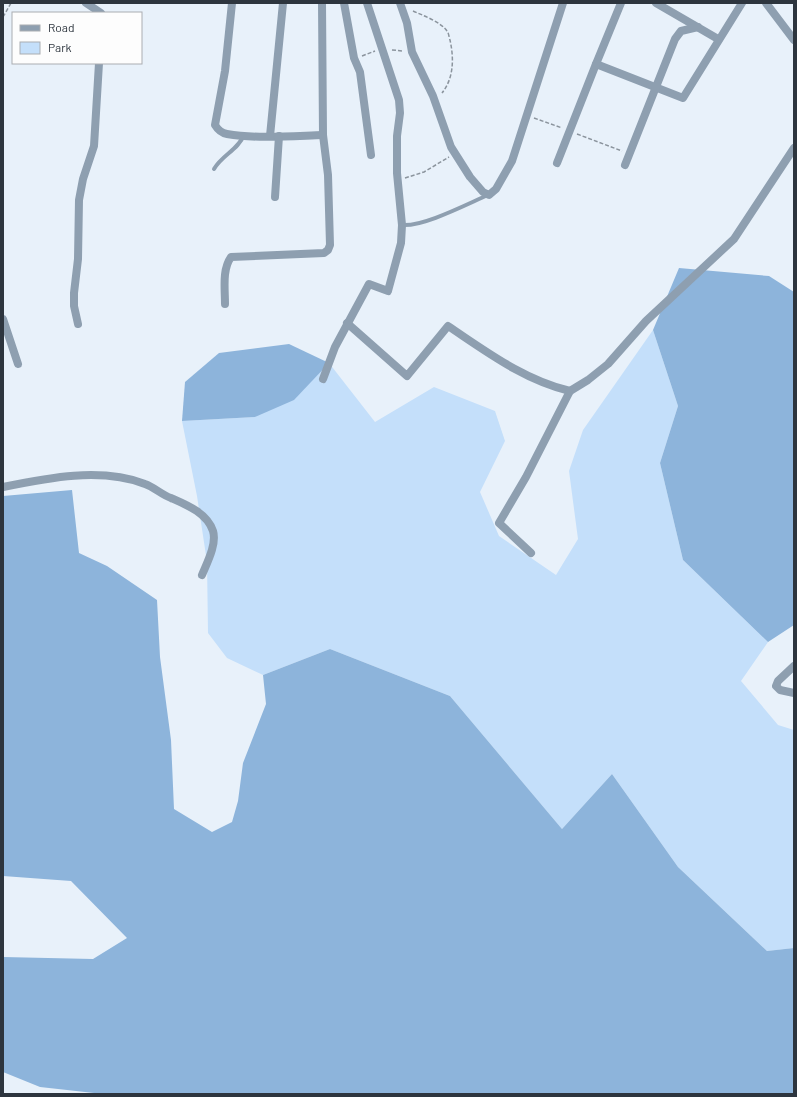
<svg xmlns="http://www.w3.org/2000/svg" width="797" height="1097" viewBox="0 0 797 1097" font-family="Barlow,sans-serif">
<rect width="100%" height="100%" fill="#e8f1fa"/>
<path fill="#c4dffa" d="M653 330 678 406 660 463 683 560 768 642 741 681 778 725 794 730V948L767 951 678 867 612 774 562 829 450 696 330 649 263 675 227 658 208 633 207 562 197 496 182 421 255 417 329 363 375 422 434 387 495 411 505 441 480 492 499 536 556 575 578 539 569 471 583 430Z"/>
<g fill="#8db4db">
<path d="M679 268 769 276 794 292V625L768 642 683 560 660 463 678 406 653 330Z"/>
<path d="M289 344 329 363 294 400 255 417 182 421 185 382 219 353Z"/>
<path d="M72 490 79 553 107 566 157 600 160 657 171 740 174 809 212 832 232 822 238 801 243 763 266 704 263 675 330 649 450 696 562 829 612 774 678 867 767 951 794 948V1094H103L40 1087 3 1072V957L93 959 127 938 71 881 3 876V496Z"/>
</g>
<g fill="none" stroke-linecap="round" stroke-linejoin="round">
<g stroke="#8b949d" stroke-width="1.5" stroke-dasharray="4 2" stroke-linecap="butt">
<path d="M413 11C422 15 441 22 447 31 449 33 449 38 450 40 454 58 454 78 442 93"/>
<path d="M3 17 11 3"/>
<path d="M392 50 403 51"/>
<path d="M362 56 375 51"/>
<path d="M534 118 562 128"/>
<path d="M577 134 622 151"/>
<path d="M405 178 424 172 449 157"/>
</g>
<g stroke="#8e9fb0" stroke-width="4">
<path d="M214 169C222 155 238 150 244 135"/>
<path d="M402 225C423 227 467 204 488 195"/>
</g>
<g stroke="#8e9fb0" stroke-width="8">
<path d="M86 3 101 13"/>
<path d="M232 3 225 71 215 125C218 130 221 133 227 134 256 139 293 136 323 135"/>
<path d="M344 3 354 58 360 72 371 155"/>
<path d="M400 3 407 23 412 52 433 96 451 147 470 177 483 192 489 195 496 189 512 161 563 3"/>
<path d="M621 3 596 64 683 98 742 3"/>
<path d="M656 3 718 39"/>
<path d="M766 3 794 40"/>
<path d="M270 136 283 3"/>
<path d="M557 163 596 64"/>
<path d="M625 165 675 39 681 31 698 27"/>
<path d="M275 197 279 136"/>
<path d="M225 304C225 288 222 270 231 257L324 253 328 250 330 245 328 175 323 135 322 3"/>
<path d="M3 319 18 364"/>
<path d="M347 323 407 376 448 326C487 352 524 380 570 391L526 477 499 523 531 553"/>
<path d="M78 324 74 306V293L78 259 79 200 83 179 94 146 99 63"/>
<path d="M323 379 335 347 369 284 388 291 401 243 402 225 397 173V136L400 113 399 100 367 3"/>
<path d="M570 391 588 380 608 364 646 321 734 239 794 148"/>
<path d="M3 487C47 478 101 467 145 484 154 487 162 495 171 498 187 505 207 513 213 531 217 544 207 563 202 575"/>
<path d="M794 666 778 681 776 686 780 690 794 693"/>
</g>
</g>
<rect width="797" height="1097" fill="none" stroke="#2d353e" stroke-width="8"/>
<rect x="12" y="12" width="130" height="52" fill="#fdfdfd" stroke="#aaadb1"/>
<rect x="20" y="25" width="20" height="6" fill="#8e9fb0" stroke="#aaadb1"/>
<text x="48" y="32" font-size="12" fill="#2d353e">Road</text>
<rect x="20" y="42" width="20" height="12" fill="#c4dffa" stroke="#aaadb1"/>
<text x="48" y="52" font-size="12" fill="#2d353e">Park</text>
</svg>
